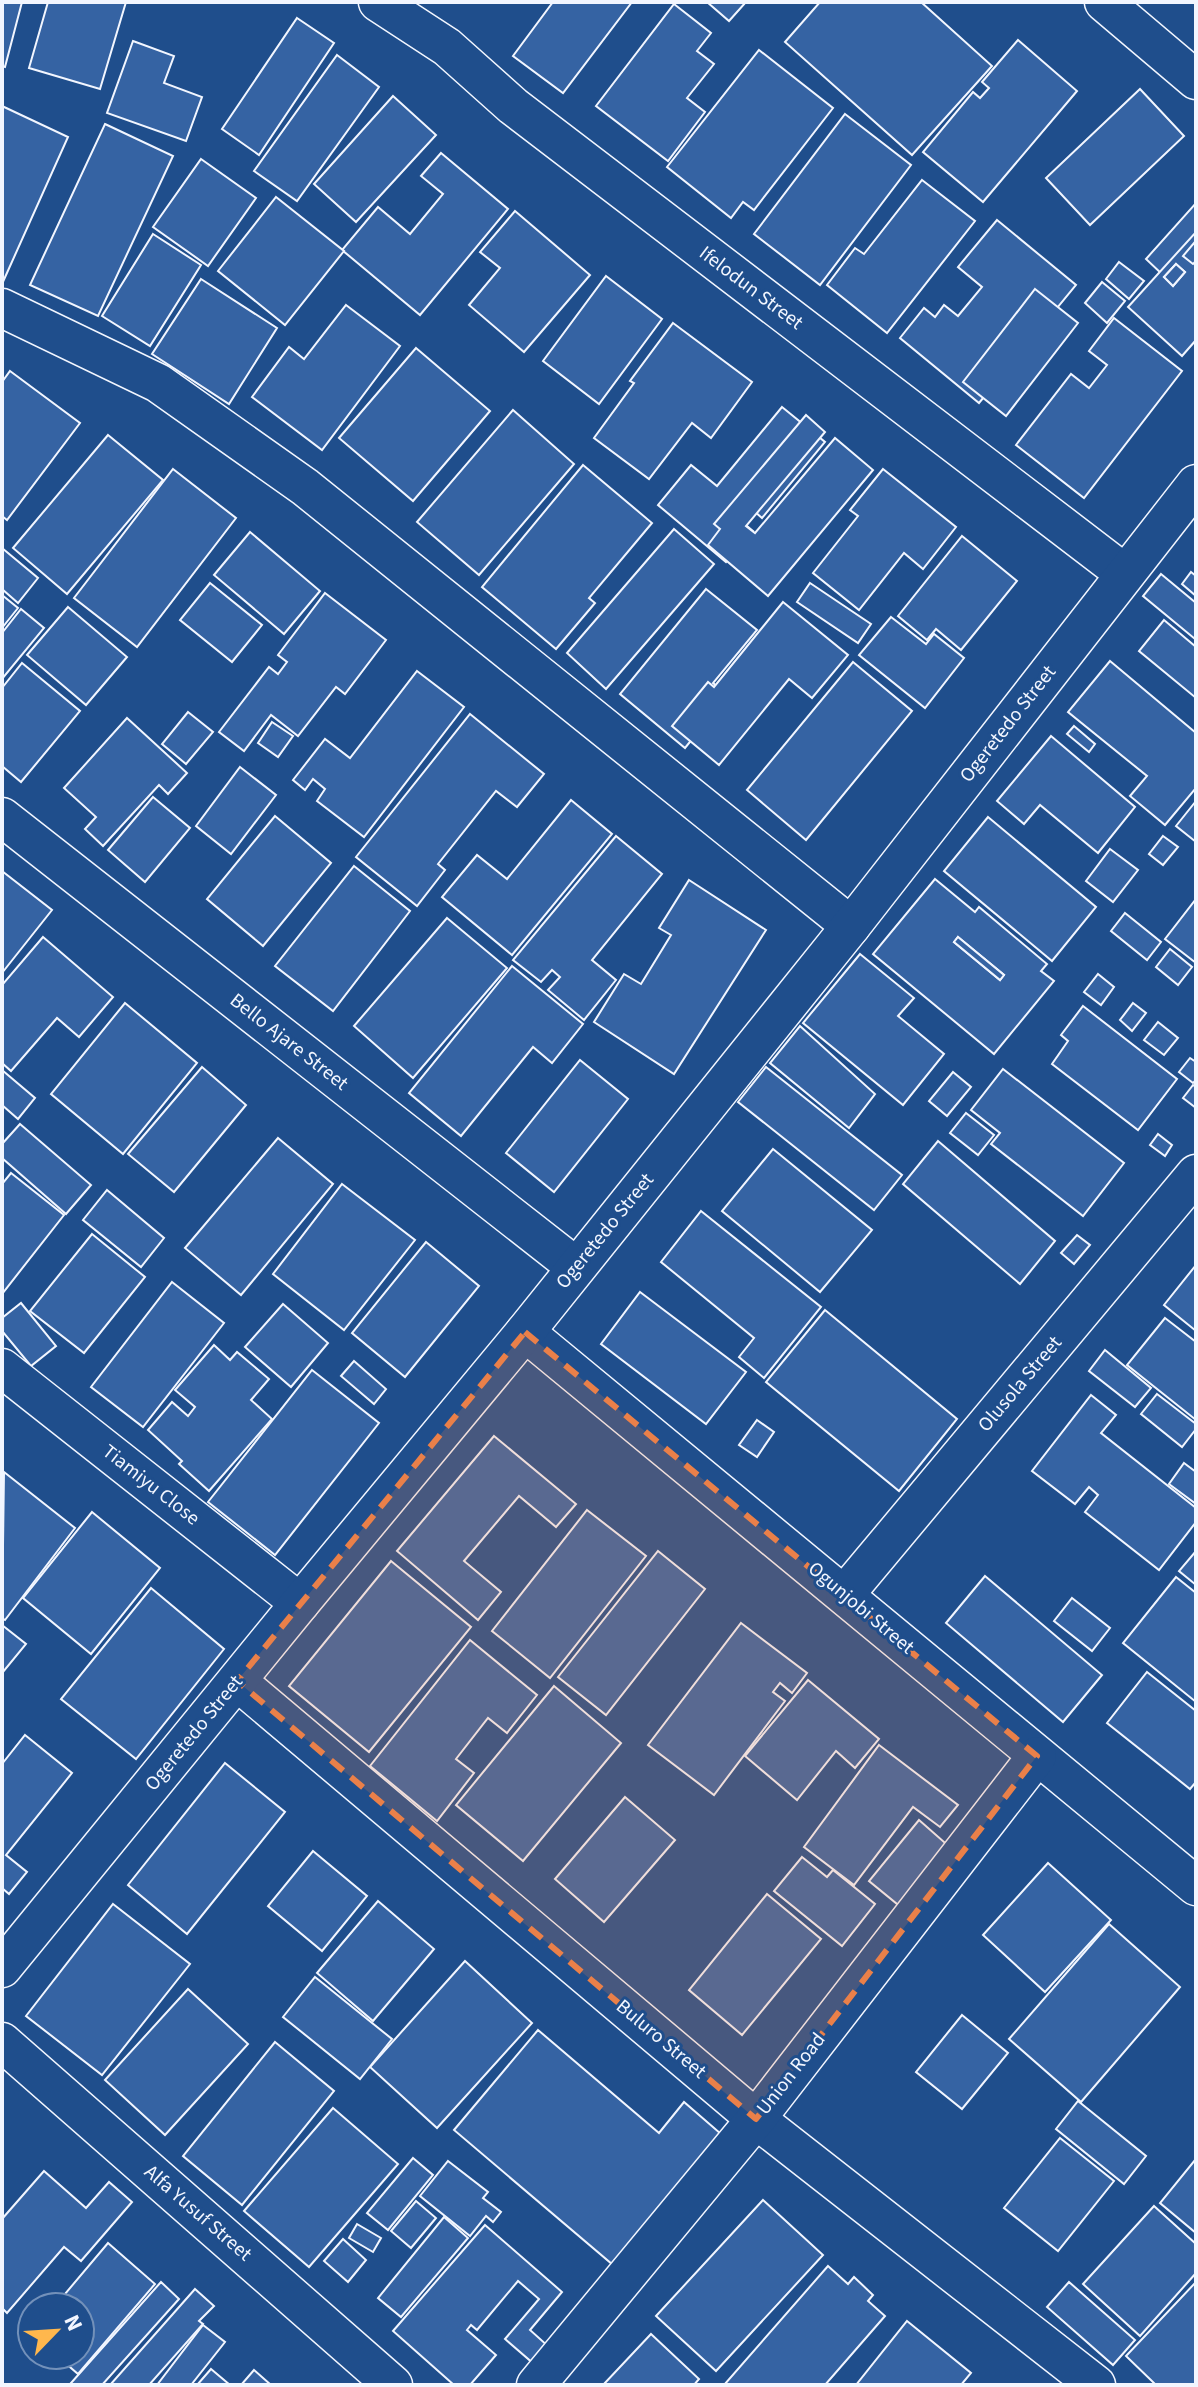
<svg xmlns="http://www.w3.org/2000/svg" width="1198" height="2387" viewBox="0 0 1198 2387" font-family="'Source Sans 3',sans-serif">
<rect width="100%" height="100%" fill="#1f4e8c"/>
<g fill="#3563a3" stroke="#f2f6ff" stroke-width="2" fill-rule="evenodd">
<path d="M2 2H22L5 67 2 66Z"/>
<path d="M48 2H126L100 89 29 68Z"/>
<path d="M553 2H632L563 93 513 56Z"/>
<path d="M707 2H746L729 21Z"/>
<path d="M820 2H921L992 66 912 155 785 42Z"/>
<path d="M674 4 711 33 697 51 714 64 687 98 705 112 668 161 596 106Z"/>
<path d="M297 18 334 43 259 155 222 129Z"/>
<path d="M1018 40 1077 91 983 202 923 152 973 92 980 98 989 88 982 82Z"/>
<path d="M133 41 174 56 164 83 202 97 186 141 107 113Z"/>
<path d="M759 50 833 108 754 210 743 202 731 218 667 167Z"/>
<path d="M337 55 379 87 297 201 254 171Z"/>
<path d="M1140 89 1184 136 1090 225 1046 178Z"/>
<path d="M393 96 436 135 356 222 314 184Z"/>
<path d="M2 106 68 137 2 284Z"/>
<path d="M845 114 911 165 820 285 754 234Z"/>
<path d="M105 124 173 156 98 316 30 285Z"/>
<path d="M441 153 508 209 420 315 342 250 378 207 410 234 443 194 421 176Z"/>
<path d="M201 159 256 198 208 266 153 227Z"/>
<path d="M922 180 975 221 887 333 827 285 855 248 864 254Z"/>
<path d="M276 197 344 251 285 325 218 271Z"/>
<path d="M1196 203V277L1182 293 1146 259Z"/>
<path d="M515 211 590 275 524 352 469 305 500 268 480 252Z"/>
<path d="M997 220 1076 285 979 403 900 338 924 308 935 317 944 305 958 316 982 287 958 267Z"/>
<path d="M1196 232V245L1194 243 1183 256 1193 264 1196 261V340L1182 356 1128 307ZM1176 264 1185 272 1173 286 1164 277Z"/>
<path d="M153 234 201 265 150 346 102 316Z"/>
<path d="M1119 262 1144 281 1129 299 1106 279Z"/>
<path d="M1176 264 1185 272 1173 286 1164 277Z"/>
<path d="M606 276 662 319 599 404 543 361Z"/>
<path d="M201 279 277 328 229 404 152 354Z"/>
<path d="M1102 282 1125 301 1107 323 1085 303Z"/>
<path d="M1035 289 1078 323 1006 416 963 382Z"/>
<path d="M346 305 400 346 322 450 252 397 289 347 304 359Z"/>
<path d="M1114 318 1182 371 1084 498 1016 445 1071 374 1089 388 1107 365 1089 351Z"/>
<path d="M673 323 752 382 711 438 692 423 649 479 594 438 634 383 630 381Z"/>
<path d="M416 348 490 411 413 501 339 438Z"/>
<path d="M10 371 80 423 7 520 2 516V382Z"/>
<path d="M782 407 825 442 762 518 745 503 734 515 753 531 726 562 658 505 691 465 717 486Z"/>
<path d="M513 410 574 464 479 575 417 522Z"/>
<path d="M806 415 825 432 746 526 755 533 835 438 873 470 768 596 708 545 720 529 714 524Z"/>
<path d="M108 435 163 480 67 594 13 548Z"/>
<path d="M583 465 652 523 589 598 595 603 556 649 482 587Z"/>
<path d="M173 469 236 518 137 647 74 598Z"/>
<path d="M883 469 956 527 923 569 904 553 859 610 813 573 858 516 850 510Z"/>
<path d="M674 529 714 564 606 689 567 653Z"/>
<path d="M250 532 320 591 284 634 214 575Z"/>
<path d="M962 536 1017 581 961 650 936 629 927 640 898 616Z"/>
<path d="M2 548 38 578 18 603 2 589Z"/>
<path d="M1191 572 1196 576V596L1182 584Z"/>
<path d="M1161 574 1196 603 1195 639 1143 596Z"/>
<path d="M210 583 262 625 232 662 180 620Z"/>
<path d="M810 583 871 624 858 643 797 602Z"/>
<path d="M706 589 757 630 713 683 728 695 685 748 620 694Z"/>
<path d="M325 593 386 640 345 694 336 687 298 736 271 715 244 751 219 732 269 667 278 674 287 662 278 655Z"/>
<path d="M2 595 18 608 2 628Z"/>
<path d="M783 602 848 655 812 698 789 679 719 765 672 726 708 682 714 687Z"/>
<path d="M68 607 127 657 86 705 27 655Z"/>
<path d="M21 609 44 628 2 679V633Z"/>
<path d="M891 617 926 644 934 634 964 658 925 708 859 655Z"/>
<path d="M1164 620 1196 647V698L1139 651Z"/>
<path d="M1110 661 1196 733V788L1165 825 1130 796 1147 776 1068 712Z"/>
<path d="M853 662 912 711 806 840 747 790Z"/>
<path d="M22 663 80 711 21 782 2 766V688Z"/>
<path d="M417 671 464 707 364 837 317 801 325 789 313 779 305 790 293 780 325 739 350 758Z"/>
<path d="M188 712 213 732 186 764 162 744Z"/>
<path d="M470 714 544 774 517 807 496 791 438 864 445 870 417 906 356 857Z"/>
<path d="M127 718 187 773 168 794 159 785 103 846 85 829 96 817 64 788Z"/>
<path d="M272 722 293 736 278 757 258 743Z"/>
<path d="M1074 726 1095 744 1089 752 1067 734Z"/>
<path d="M1051 736 1135 807 1098 853 1040 805 1024 824 997 801Z"/>
<path d="M240 767 276 795 231 854 196 826Z"/>
<path d="M153 797 190 828 145 882 108 850Z"/>
<path d="M571 800 612 834 512 955 442 897 477 855 507 879Z"/>
<path d="M1196 801V842L1176 826Z"/>
<path d="M275 816 331 863 263 946 207 899Z"/>
<path d="M988 817 1096 907 1052 961 944 871Z"/>
<path d="M616 836 662 874 592 960 616 980 584 1020 548 990 560 977 552 970 541 982 513 960Z"/>
<path d="M1163 836 1178 847 1163 865 1149 854Z"/>
<path d="M1110 849 1138 870 1113 902 1086 881Z"/>
<path d="M354 866 410 911 333 1011 275 966Z"/>
<path d="M2 871 52 910 2 973Z"/>
<path d="M935 879 975 912 979 907 1047 964 1041 971 1054 981 994 1054 873 954ZM958 937 1004 975 1000 980 954 942Z"/>
<path d="M689 880 766 930 674 1074 594 1022 624 974 641 984 671 935 659 928Z"/>
<path d="M1196 899V963L1165 939Z"/>
<path d="M1125 913 1161 942 1147 960 1111 931Z"/>
<path d="M447 918 507 968 413 1078 354 1026Z"/>
<path d="M43 937 113 997 79 1037 57 1018 11 1071 2 1063V985Z"/>
<path d="M958 937 1004 975 1000 980 954 942Z"/>
<path d="M1170 949 1192 967 1178 985 1156 967Z"/>
<path d="M860 954 914 998 898 1016 944 1054 903 1105 803 1023Z"/>
<path d="M512 966 583 1024 552 1063 533 1047 461 1136 409 1093Z"/>
<path d="M1098 974 1114 987 1101 1005 1084 992Z"/>
<path d="M125 1003 197 1063 123 1154 51 1094Z"/>
<path d="M1133 1003 1146 1013 1132 1031 1120 1020Z"/>
<path d="M1083 1006 1177 1079 1138 1130 1052 1064 1068 1041 1061 1035Z"/>
<path d="M1158 1022 1178 1038 1164 1055 1144 1040Z"/>
<path d="M800 1026 875 1094 849 1128 770 1063Z"/>
<path d="M1190 1058 1196 1062V1080L1193 1083 1179 1072Z"/>
<path d="M580 1060 628 1099 554 1192 506 1153Z"/>
<path d="M202 1067 246 1105 174 1192 128 1154Z"/>
<path d="M766 1067 902 1175 874 1210 738 1102Z"/>
<path d="M1003 1069 1124 1163 1083 1216 991 1144 1000 1133 971 1110Z"/>
<path d="M2 1070 35 1098 18 1119 2 1105Z"/>
<path d="M953 1072 971 1087 947 1116 929 1101Z"/>
<path d="M1193 1085 1196 1087V1108L1183 1098Z"/>
<path d="M966 1113 994 1135 978 1155 950 1133Z"/>
<path d="M20 1124 91 1185 66 1214 2 1158V1144Z"/>
<path d="M1158 1134 1172 1145 1165 1156 1150 1145Z"/>
<path d="M278 1138 333 1184 241 1295 185 1248Z"/>
<path d="M938 1141 1055 1241 1020 1284 903 1184Z"/>
<path d="M773 1149 872 1230 820 1292 722 1211Z"/>
<path d="M11 1173 64 1215 2 1294V1184Z"/>
<path d="M342 1184 415 1240 344 1330 273 1274Z"/>
<path d="M107 1190 164 1238 141 1267 83 1220Z"/>
<path d="M701 1211 821 1307 764 1378 739 1357 754 1338 661 1262Z"/>
<path d="M92 1234 145 1277 84 1353 30 1311Z"/>
<path d="M1077 1235 1090 1245 1074 1264 1061 1253Z"/>
<path d="M426 1242 479 1286 405 1377 352 1333Z"/>
<path d="M1196 1265V1331L1164 1305Z"/>
<path d="M172 1282 224 1323 143 1427 91 1387Z"/>
<path d="M640 1292 746 1372 706 1424 601 1344Z"/>
<path d="M21 1303 56 1346 31 1366 2 1331V1318Z"/>
<path d="M283 1304 328 1343 291 1387 245 1347Z"/>
<path d="M825 1310 957 1419 899 1491 766 1382Z"/>
<path d="M1165 1318 1196 1342V1420L1127 1365Z"/>
<path d="M214 1345 230 1360 237 1352 269 1379 251 1400 272 1419 209 1491 179 1464 182 1461 148 1430 172 1402 188 1416 195 1407 175 1390Z"/>
<path d="M1105 1350 1151 1388 1135 1407 1089 1371Z"/>
<path d="M354 1361 386 1389 374 1404 341 1376Z"/>
<path d="M312 1370 379 1423 275 1555 208 1502Z"/>
<path d="M1157 1394 1196 1424V1429L1182 1447 1141 1414Z"/>
<path d="M1091 1395 1116 1415 1101 1433 1196 1508V1522L1159 1570 1085 1512 1098 1495 1089 1487 1075 1504 1032 1471Z"/>
<path d="M757 1420 774 1432 757 1457 739 1445Z"/>
<path d="M494 1436 576 1504 556 1527 519 1496 464 1561 501 1592 478 1620 397 1551Z"/>
<path d="M1184 1463 1196 1472V1504L1169 1484Z"/>
<path d="M4 1472 75 1528 5 1620 2 1618Z"/>
<path d="M587 1510 646 1556 550 1678 492 1631Z"/>
<path d="M92 1512 160 1568 91 1654 23 1598Z"/>
<path d="M658 1551 705 1589 606 1715 558 1677Z"/>
<path d="M1196 1551V1585L1179 1571Z"/>
<path d="M391 1561 471 1627 369 1752 289 1686Z"/>
<path d="M985 1576 1102 1675 1063 1722 946 1623Z"/>
<path d="M1176 1577 1196 1593V1702L1123 1643Z"/>
<path d="M151 1588 224 1649 136 1759 61 1699Z"/>
<path d="M1072 1598 1110 1628 1092 1651 1054 1621Z"/>
<path d="M741 1623 807 1673 792 1693 780 1683 773 1692 785 1701 714 1795 648 1745Z"/>
<path d="M2 1625 26 1644 3 1672 2 1671Z"/>
<path d="M470 1640 537 1695 507 1733 488 1718 456 1759 474 1773 437 1821 370 1766Z"/>
<path d="M1147 1672 1196 1711V1782L1190 1789 1107 1723Z"/>
<path d="M808 1680 879 1739 855 1768 836 1751 797 1800 745 1756Z"/>
<path d="M554 1686 621 1743 523 1861 456 1805Z"/>
<path d="M25 1735 72 1773 6 1855 27 1872 9 1894 2 1888V1764Z"/>
<path d="M879 1745 958 1805 940 1827 913 1807 854 1885 804 1847Z"/>
<path d="M225 1763 285 1812 187 1934 128 1885Z"/>
<path d="M625 1797 675 1840 604 1922 555 1879Z"/>
<path d="M919 1820 952 1849 902 1908 869 1881Z"/>
<path d="M313 1851 367 1896 322 1951 268 1906Z"/>
<path d="M802 1857 827 1877 833 1870 875 1904 842 1946 774 1891Z"/>
<path d="M1048 1863 1111 1920 1045 1992 983 1935Z"/>
<path d="M767 1894 821 1939 742 2035 689 1990Z"/>
<path d="M378 1901 434 1949 373 2021 317 1973Z"/>
<path d="M113 1904 190 1964 102 2075 26 2016Z"/>
<path d="M1109 1924 1180 1987 1081 2102 1009 2039Z"/>
<path d="M465 1961 532 2023 437 2128 370 2067Z"/>
<path d="M315 1977 392 2039 360 2079 283 2017Z"/>
<path d="M188 1989 248 2044 165 2135 105 2080Z"/>
<path d="M962 2015 1008 2053 962 2109 916 2072Z"/>
<path d="M538 2030 659 2133 684 2102 728 2140 619 2270 454 2130Z"/>
<path d="M275 2042 334 2091 242 2205 183 2156Z"/>
<path d="M1078 2101 1146 2156 1124 2184 1056 2129Z"/>
<path d="M333 2108 398 2164 309 2267 244 2211Z"/>
<path d="M1060 2138 1114 2181 1058 2251 1004 2208Z"/>
<path d="M413 2158 433 2175 388 2230 367 2213Z"/>
<path d="M1195 2160 1196 2161V2233L1160 2203Z"/>
<path d="M448 2161 488 2192 483 2198 501 2212 493 2222 486 2216 470 2236 420 2196Z"/>
<path d="M44 2171 86 2208 109 2182 132 2202 81 2261 64 2247 7 2313 2 2308V2219Z"/>
<path d="M763 2200 823 2255 716 2371 656 2316Z"/>
<path d="M416 2201 436 2218 411 2248 391 2231Z"/>
<path d="M1154 2206 1196 2244V2273L1140 2336 1083 2284Z"/>
<path d="M444 2217 468 2238 401 2317 378 2298Z"/>
<path d="M357 2224 381 2238 373 2252 349 2238Z"/>
<path d="M485 2225 562 2292 530 2330 549 2347 534 2364 505 2339 539 2299 518 2281 477 2330 471 2325 467 2330 496 2355 470 2385H454L393 2331Z"/>
<path d="M343 2239 366 2260 348 2282 324 2261Z"/>
<path d="M108 2243 155 2284 78 2374 56 2355H80V2307H54Z"/>
<path d="M828 2266 848 2284 854 2277 873 2295 868 2301 885 2316 825 2385H724Z"/>
<path d="M161 2282 179 2299 102 2385H73L71 2383Z"/>
<path d="M1069 2282 1135 2340 1113 2365 1047 2307Z"/>
<path d="M1196 2282V2385H1156L1126 2356Z"/>
<path d="M195 2289 214 2306 199 2321 203 2324 149 2385H110Z"/>
<path d="M907 2321 971 2373 961 2385H856Z"/>
<path d="M203 2325 225 2342 191 2385H157Z"/>
<path d="M651 2334 699 2379 694 2385H603Z"/>
<path d="M211 2369 230 2385H197Z"/>
<path d="M254 2370 271 2385H241Z"/>
</g>
<g fill="none" stroke-linecap="round" stroke-linejoin="round">
<g stroke="#f2f6ff" stroke-width="41">
<g id="street">
<path d="M378 2 447 47 513 106 1124 573"/>
<path d="M1104 2 1196 80"/>
<path d="M2 308 158 383 305 487 851 926"/>
<path d="M2 817 576 1267"/>
<path d="M525 1332 1196 1886"/>
<path d="M2 1368 300 1603"/>
<path d="M845 1594 1196 1174"/>
<path d="M237 1681 756 2119 1096 2385"/>
<path d="M2 1968 300 1603 525 1332 851 926 1196 484"/>
<path d="M2 2042 393 2385"/>
<path d="M536 2385 756 2119 1037 1756"/>
</g>
</g>
<use href="#street" stroke="#1f4e8c" stroke-width="38"/>
</g>
<path fill="#ea8049" fill-opacity="0.2" stroke="#ea8049" stroke-width="6" stroke-dasharray="16 10" stroke-linejoin="round" d="M525 1332 1037 1756 756 2119 237 1681Z"/>
<g text-anchor="middle" dominant-baseline="central" stroke-width="6" stroke-linejoin="round" paint-order="stroke">
<g font-size="20" fill="#f2f6ff" stroke="#1f4e8c">
<text transform="translate(751 288) rotate(37)">Ifelodun Street</text>
<text transform="translate(1008 724) rotate(-52)">Ogeretedo Street</text>
<text transform="translate(289 1042) rotate(38)">Bello Ajare Street</text>
<text transform="translate(605 1231) rotate(-51)">Ogeretedo Street</text>
<text transform="translate(1020 1384) rotate(-50)">Olusola Street</text>
<text transform="translate(151 1485) rotate(38)">Tiamiyu Close</text>
<text transform="translate(861 1608) rotate(40)">Ogunjobi Street</text>
<text transform="translate(194 1733) rotate(-51)">Ogeretedo Street</text>
<text transform="translate(661 2039) rotate(40)">Buluro Street</text>
<text transform="translate(791 2074) rotate(-52)">Union Road</text>
<text transform="translate(198 2213) rotate(41)">Alfa Yusuf Street</text>
</g>
</g>
<rect width="1198" height="2387" fill="none" stroke="#f2f6ff" stroke-width="8"/>
<g transform="translate(56 2331) rotate(65)"><circle r="38" fill="#1f4e8c" stroke="#7391ba" stroke-width="2"/>
<path d="M0-6L14 30L0 20L-14 30Z" fill="#ffb74d"/>
<text y="-12" font-size="22" font-weight="bold" text-anchor="middle" fill="#f2f6ff">N</text>
</g>
</svg>
